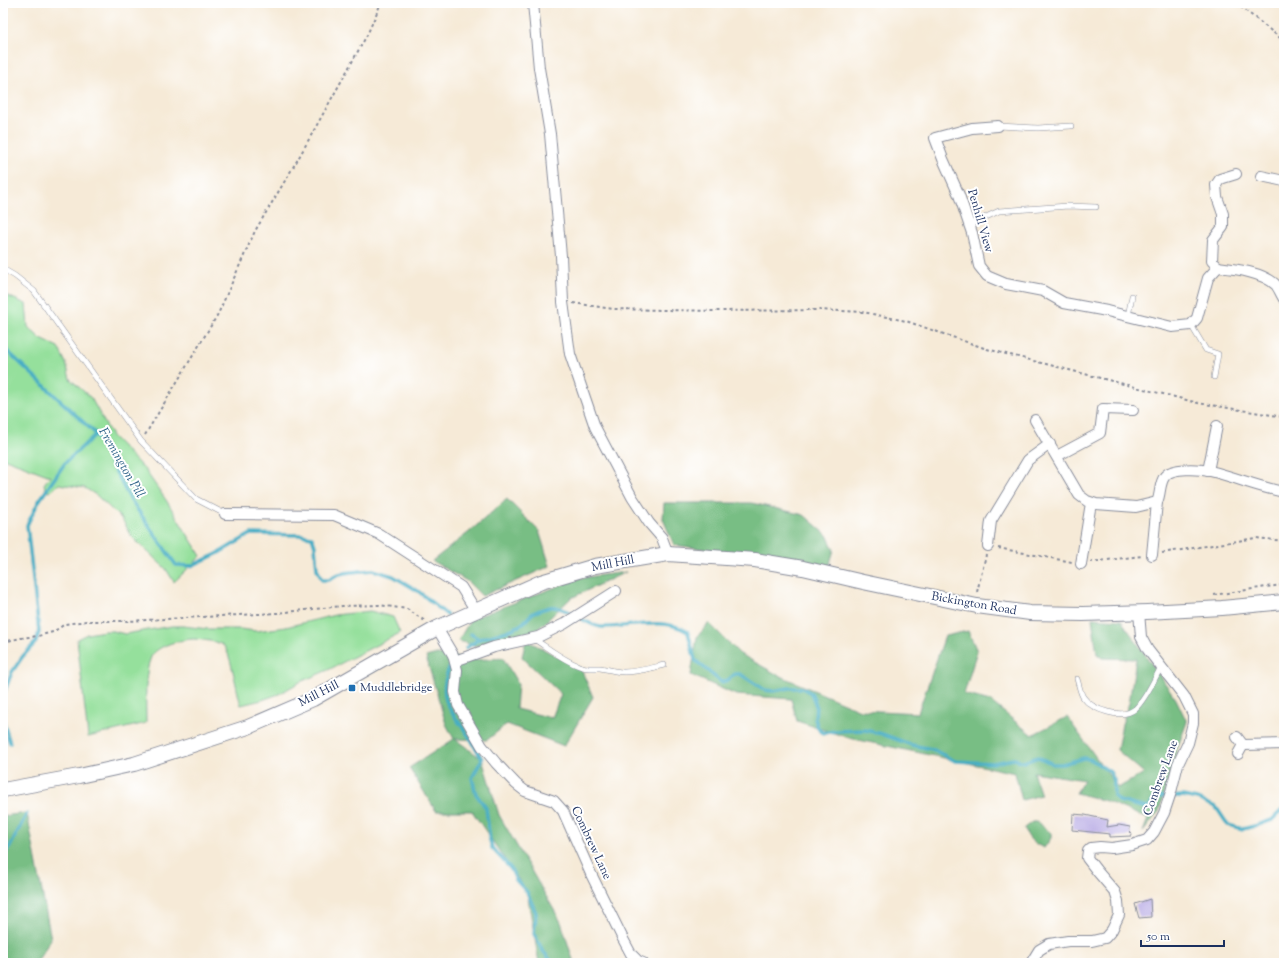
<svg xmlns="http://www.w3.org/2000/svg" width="1287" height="966" viewBox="0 0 1287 966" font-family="'Sorts Mill Goudy',serif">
<rect width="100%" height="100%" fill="#fff"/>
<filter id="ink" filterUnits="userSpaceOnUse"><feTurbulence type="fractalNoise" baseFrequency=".025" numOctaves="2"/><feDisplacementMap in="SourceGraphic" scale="8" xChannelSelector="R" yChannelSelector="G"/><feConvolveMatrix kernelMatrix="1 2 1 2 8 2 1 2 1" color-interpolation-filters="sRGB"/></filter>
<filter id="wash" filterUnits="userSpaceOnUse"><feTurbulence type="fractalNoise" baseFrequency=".012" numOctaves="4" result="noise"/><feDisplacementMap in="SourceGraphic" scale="16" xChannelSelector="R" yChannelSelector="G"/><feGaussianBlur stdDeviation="0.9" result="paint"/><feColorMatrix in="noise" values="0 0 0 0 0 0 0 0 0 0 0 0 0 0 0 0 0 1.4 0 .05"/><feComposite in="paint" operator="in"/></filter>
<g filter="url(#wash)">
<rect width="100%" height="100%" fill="#f6ead7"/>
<g fill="#95e09c" stroke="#58887d">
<path d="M3 294 26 304 28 327 41 339 58 347 66 363 70 379 91 398 112 436 145 470 166 500 201 556 174 582 166 569 132 537 122 519 96 495 85 488 59 484 50 492 46 491 44 484 50 476 3 458Z"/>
<path d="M370 611 393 617 400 633 328 670 300 682 279 694 262 700 241 705C237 693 231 654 224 646 219 641 201 640 195 639 182 639 157 645 151 657 144 672 146 706 146 723L88 737 77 639 87 634 105 631H113L125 634 172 626H183L208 629H240L256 631 286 627 335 615Z"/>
</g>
<g fill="#78be84" stroke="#4a7671">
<path d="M507 499 539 531 550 566 482 596 467 581 432 561 468 533Z"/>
<path d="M664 503H752L804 515 827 535 834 550 829 566 674 545 663 519Z"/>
<path d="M626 572 571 598 538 629 477 646 458 641 471 619 580 578Z"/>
<path d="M1092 618 1121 620 1176 699 1187 722 1173 760 1159 811 1143 832 1148 819 1106 801 1076 793 1084 780 1033 772 1041 795 1022 800 1015 773 849 738 797 721 791 699 736 695 691 675 697 637 709 623 740 654 778 675 860 710 918 713 945 636 968 631 977 651 964 694 990 701 1032 735 1067 717 1118 788 1144 773 1117 750 1122 724 1129 703 1136 659 1102 658 1097 654Z"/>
<path d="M526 640 581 669 593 697 564 746 507 724 487 740 455 739 482 759 499 815 561 922 574 963H539L527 892 472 811H436L409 768 454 739 446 724 426 657 437 654 474 660 503 658 518 684 516 709 552 718 561 694 522 657Z"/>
<path d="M27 813 51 939 36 963H3V816Z"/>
<path d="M1032 822H1037L1051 833V838L1044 848C1033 843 1029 840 1024 828Z"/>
</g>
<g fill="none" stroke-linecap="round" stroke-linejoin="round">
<g stroke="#46adc5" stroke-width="3.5">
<path d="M3 347 96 434 130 499 176 565 191 566 217 554 251 534 301 535 312 537 315 546 317 569 322 580H329L339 574 351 572 373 570 393 576 418 591 447 615"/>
<path d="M471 634 479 639C493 635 510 632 522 624 526 621 529 616 533 613 537 611 546 608 550 607 566 605 586 626 601 627 629 628 663 616 688 632L695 660 721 682 728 680 735 674H740L765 690 773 691 789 688H802L811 693 816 705 815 718 817 726 820 731 824 733 835 731 865 730 882 734 912 745 932 749 955 761 993 763 1014 759 1024 762 1038 757 1053 764H1062L1084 758 1092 760 1110 772 1114 780V796L1119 801C1129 803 1138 807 1149 808L1155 797 1183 796 1197 799 1216 807 1228 825 1243 829 1258 825 1272 820 1284 808"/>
<path d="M466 648 479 639"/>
<path d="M449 668C436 702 453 712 470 738 474 744 478 752 482 759L472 778 476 794 486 808 490 840 492 848 511 869 516 880 527 892 536 913 534 934 543 951 553 963"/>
<path d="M10 743 4 724 3 696 12 672 23 656 36 642 39 632 27 525 39 501 65 463 96 434"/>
<path d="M3 856 10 847 27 813"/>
</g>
</g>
<g id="blocks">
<g fill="#b7aae4">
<path d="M1073 814 1085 815 1108 820 1107 827 1119 825 1130 827 1131 836 1110 837V834L1072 830Z"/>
<path d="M1150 899 1151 917 1139 918 1135 904Z"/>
</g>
</g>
</g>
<g filter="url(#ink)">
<use href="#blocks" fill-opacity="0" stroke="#888c9a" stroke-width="1"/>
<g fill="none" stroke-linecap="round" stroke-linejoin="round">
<g stroke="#888c9a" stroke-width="6">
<g id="lane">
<path d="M998 126 1038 128 1071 126"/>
<path d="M969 225 999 211 1068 206 1096 207"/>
<path d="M3 269 15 276 34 291 141 441 196 499 225 514"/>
<path d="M1128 316 1132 296"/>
<path d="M1191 325 1206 350 1218 354 1214 377"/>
<path d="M534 639C548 648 563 660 579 666 586 669 593 668 600 668 608 669 616 672 624 672 638 672 651 668 664 665"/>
<path d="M1077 679C1079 685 1080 692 1083 697 1092 710 1122 720 1135 709 1146 699 1154 680 1161 667"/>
</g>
</g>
<g stroke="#888c9a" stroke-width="12">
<g id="street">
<path d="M533 3 539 68 550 134 561 256 563 302 570 354 595 427 632 497 649 523 662 538 668 554"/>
<path d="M998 126 972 128 935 138 943 159 959 195 972 233 979 266 987 276 1006 284 1043 291 1064 303 1107 311 1172 327 1191 325 1197 318 1208 278 1218 267"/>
<path d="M1261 176 1284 181"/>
<path d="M1218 267 1212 261 1213 240 1223 227V214L1217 197 1216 185 1220 179 1236 174"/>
<path d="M1218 267C1235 269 1263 272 1276 285 1279 289 1281 294 1284 299"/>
<path d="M1035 420 1079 495 1087 501 1096 504 1136 507 1157 502C1161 494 1159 483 1165 476 1172 467 1199 469 1210 471 1235 477 1258 487 1284 492"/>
<path d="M1057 456 1100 433 1103 409 1133 410"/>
<path d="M1208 471 1217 426"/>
<path d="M225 514 334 515 379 534 461 587 476 611"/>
<path d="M988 546 991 521 1028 460 1050 444"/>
<path d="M1152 555 1157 502"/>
<path d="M1081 564 1091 503"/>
<path d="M437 628 453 655 457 670 455 692 458 705 482 746 496 763 516 784 525 791 554 801 563 811 591 874 623 939 631 954 638 961 643 963"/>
<path d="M455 661 494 647 538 637 564 624 616 591"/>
<path d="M1237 737 1243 745 1238 754"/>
<path d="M1243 745 1284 744"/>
<path d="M1031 963 1039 950 1049 944 1068 941H1092L1105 938 1112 930 1119 915 1118 901 1115 892 1097 871 1087 858 1088 851 1091 848 1100 847 1112 848 1132 845 1147 840 1154 832 1164 813 1171 792 1178 764 1188 743 1193 723V714L1184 696 1148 650 1141 637 1139 612"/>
</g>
</g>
<g stroke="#888c9a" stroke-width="16">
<path id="secondary" d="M3 790 79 776 134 764 248 727 313 699 437 628 541 582 595 566 668 554 755 560 803 568 863 582 977 606 1030 613 1083 614 1147 612 1222 608 1284 602"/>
</g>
<g stroke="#888c9a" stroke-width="2" stroke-dasharray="3 3" stroke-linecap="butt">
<path d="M1236 3 1284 41"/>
<path d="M573 303 613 309 717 311 819 310 863 312 906 321 987 349 1198 403 1284 417"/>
<path d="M145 435 218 314 255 231 298 159 367 35 381 3"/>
<path d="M998 548 1072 562"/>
<path d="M1162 553 1256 538 1284 541"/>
<path d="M1090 562 1142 556"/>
<path d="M977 592 986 555"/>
<path d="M1214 595 1266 587 1284 585"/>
<path d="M3 642 21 638 38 636 53 632 65 624 87 621H128L277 613 342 606 379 605 407 609 425 621"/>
</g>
<use href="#lane" stroke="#fff" stroke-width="5"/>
<use href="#street" stroke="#fff" stroke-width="10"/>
<use href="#secondary" stroke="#fff" stroke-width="14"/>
</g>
</g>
<rect fill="#1f6fb2" stroke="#fff" stroke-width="1.5" x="348" y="684" width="8" height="8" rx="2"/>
<g text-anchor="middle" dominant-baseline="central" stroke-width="4" stroke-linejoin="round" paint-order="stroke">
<g font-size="12" fill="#1b2f5e" stroke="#fff">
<text transform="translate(980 221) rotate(74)">Penhill View</text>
<text transform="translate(613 564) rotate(-11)">Mill Hill</text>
<text transform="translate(974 604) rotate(10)">Bickington Road</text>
<text transform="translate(319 694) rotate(-27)">Mill Hill</text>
<text transform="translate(1161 778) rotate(-70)">Combrew Lane</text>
<text transform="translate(591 843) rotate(65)">Combrew Lane</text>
</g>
<g font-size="12" fill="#1b2f5e" stroke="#fff" text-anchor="start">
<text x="360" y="688">Muddlebridge</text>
</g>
<g font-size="13" font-style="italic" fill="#2c6187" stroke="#fff">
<text transform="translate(121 463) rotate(60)">Fremington Pill</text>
</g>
</g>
<rect width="1287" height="966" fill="none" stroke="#fff" stroke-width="16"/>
<path d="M1141 940v6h83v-6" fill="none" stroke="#1b2f5e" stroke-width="2"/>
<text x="1147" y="940" font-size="12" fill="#1b2f5e" stroke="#ffffff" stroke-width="3" paint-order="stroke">50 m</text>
</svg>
